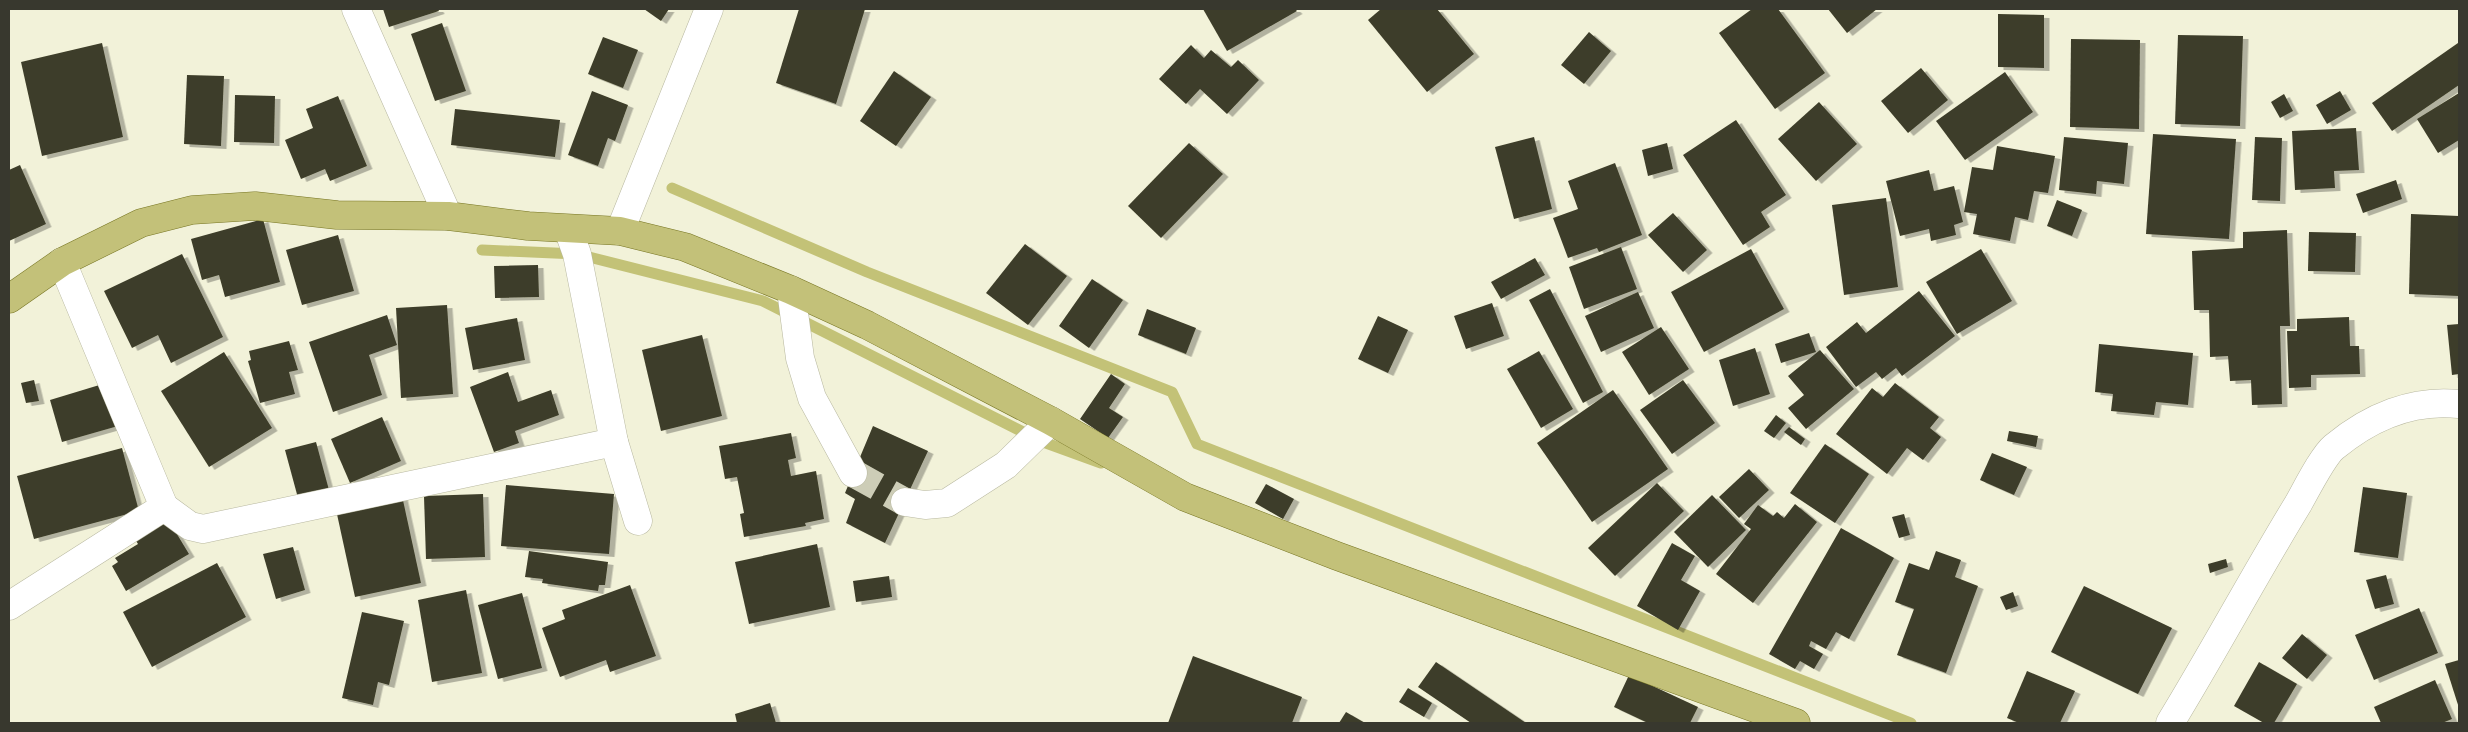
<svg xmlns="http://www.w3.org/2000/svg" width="2468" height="732" viewBox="0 0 2468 732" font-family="Inter,sans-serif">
<defs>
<filter id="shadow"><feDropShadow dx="5.5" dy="3" stdDeviation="0" flood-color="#0004"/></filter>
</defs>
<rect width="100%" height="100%" fill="#f2f2d9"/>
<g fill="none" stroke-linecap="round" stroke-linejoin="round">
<g stroke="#c3c277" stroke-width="11">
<path d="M672 188 867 272 1172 392 1197 444 1911 723"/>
<path d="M482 250 577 254 763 301 1023 432"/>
<path d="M1046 443 1101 463"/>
</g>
</g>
<g fill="#3e3e29" filter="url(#shadow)">
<path d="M383 9H438L439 11 389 27Z"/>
<path d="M644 9H669L661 21Z"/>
<path d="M799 9H865L836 104 776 83Z"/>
<path d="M1203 9H1295L1297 11 1227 51Z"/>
<path d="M1381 9H1437L1474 54 1427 92 1368 20Z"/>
<path d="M1752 9H1778L1825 73 1775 109 1719 33Z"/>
<path d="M1828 9H1877L1847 33Z"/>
<path d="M1998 14 2044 15V68L1998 67Z"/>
<path d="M442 23 466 91 435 101 411 34Z"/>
<path d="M1589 32 1611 51 1584 84 1561 65Z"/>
<path d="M2178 35 2243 36 2240 126 2175 124Z"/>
<path d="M603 37 638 50 623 88 588 74Z"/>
<path d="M2071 39 2140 40 2139 129 2070 127Z"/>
<path d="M102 43 123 137 42 156 21 62Z"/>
<path d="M2458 43 2459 85 2392 131 2372 103Z"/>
<path d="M1191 45 1204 58 1211 50 1231 67 1238 60 1259 80 1227 114 1200 89 1186 104 1159 79Z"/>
<path d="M1921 68 1948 100 1908 133 1881 101Z"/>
<path d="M894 71 931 97 896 146 860 121Z"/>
<path d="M2005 72 2033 112 1965 160 1936 121Z"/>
<path d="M187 75 224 76 221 146 184 144Z"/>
<path d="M592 91 628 105 615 141 608 138 598 166 568 155Z"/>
<path d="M2340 91 2351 110 2327 124 2316 105Z"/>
<path d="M2459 93V140L2438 153 2417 119Z"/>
<path d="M2284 94 2293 111 2280 118 2271 102Z"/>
<path d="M235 95 275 96 274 143 234 142Z"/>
<path d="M338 96 367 166 330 181 325 169 301 179 285 140 313 128 306 109Z"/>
<path d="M1819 102 1857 144 1816 181 1778 139Z"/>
<path d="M455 109 560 120 555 157 451 145Z"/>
<path d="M1736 120 1786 195 1761 212 1770 227 1743 245 1683 155Z"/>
<path d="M2356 128 2359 170 2334 171 2335 188 2295 190 2292 131Z"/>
<path d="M2153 134 2236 139 2229 239 2146 234Z"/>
<path d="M1534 137 1552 209 1514 219 1495 147Z"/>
<path d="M2064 137 2128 143 2124 184 2097 181 2096 194 2059 190Z"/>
<path d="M2255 137 2282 138 2280 201 2252 200Z"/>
<path d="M1189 143 1223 174 1161 238 1128 206Z"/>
<path d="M1667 143 1673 169 1648 176 1642 150Z"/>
<path d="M1997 146 2055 156 2048 193 2034 191 2028 220 2015 217 2010 241 1973 234 1977 214 1964 212 1972 167 1993 170Z"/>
<path d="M1615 163 1642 235 1599 252 1597 248 1568 258 1553 218 1578 209 1568 181Z"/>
<path d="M20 165 46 224 9 241V170Z"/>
<path d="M1929 170 1934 191 1954 186 1963 222 1954 225 1956 235 1931 241 1929 229 1900 236 1886 181Z"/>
<path d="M2396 180 2402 199 2363 213 2356 194Z"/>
<path d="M1886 198 1898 287 1844 295 1832 205Z"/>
<path d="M2057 200 2082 210 2072 236 2047 226Z"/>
<path d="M1673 213 1707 250 1683 272 1648 235Z"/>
<path d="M2411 214 2459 216V296L2409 294Z"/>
<path d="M263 219 280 282 225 297 219 275 202 280 191 239Z"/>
<path d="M2287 230 2290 326H2280L2282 404 2252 405 2251 380 2230 381 2228 356 2210 357 2209 310H2194L2192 251 2243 248V232Z"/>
<path d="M2309 232 2356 233 2355 272 2308 271Z"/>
<path d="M338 235 354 291 302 305 286 250Z"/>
<path d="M1025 244 1067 276 1028 325 986 293Z"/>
<path d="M1621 247 1637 289 1584 309 1569 267Z"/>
<path d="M1751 249 1784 309 1704 352 1671 292Z"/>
<path d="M1981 249 2012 301 1957 334 1926 282Z"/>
<path d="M182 254 223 337 171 363 158 335 132 348 104 291Z"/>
<path d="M1535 258 1545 275 1501 299 1491 282Z"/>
<path d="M538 265 539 297 495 298 494 266Z"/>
<path d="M1092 279 1123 300 1089 348 1059 326Z"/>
<path d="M1550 289 1603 392 1583 403 1529 300Z"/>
<path d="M1919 291 1955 336 1902 376 1896 368 1882 379 1876 372 1856 387 1826 347 1857 322 1866 333Z"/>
<path d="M1638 292 1654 328 1601 352 1585 316Z"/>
<path d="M1492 303 1504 336 1466 349 1454 316Z"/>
<path d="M447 305 453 394 401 398 396 308Z"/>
<path d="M1147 309 1196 328 1186 354 1138 335Z"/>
<path d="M387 315 397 345 369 355 382 395 333 412 309 342Z"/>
<path d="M1378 316 1408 330 1388 373 1358 359Z"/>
<path d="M2349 317 2350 346H2359L2360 374 2311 375V387L2289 388 2287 331H2297V319Z"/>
<path d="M517 318 525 360 473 370 465 328Z"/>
<path d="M2459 324V374L2452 375 2447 325Z"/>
<path d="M1661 327 1689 369 1649 395 1622 352Z"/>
<path d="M1809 333 1816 352 1781 363 1775 344Z"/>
<path d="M702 335 722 416 661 431 642 350Z"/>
<path d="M289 341 298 370 289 372 295 394 260 403 248 361 251 360 249 351Z"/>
<path d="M2099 344 2193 353 2188 405 2156 402 2154 415 2111 411 2113 394 2095 392Z"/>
<path d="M1755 348 1770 394 1733 406 1719 360Z"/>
<path d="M1820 350 1854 389 1806 429 1788 408 1804 395 1788 376Z"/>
<path d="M1539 351 1573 409 1541 428 1507 369Z"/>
<path d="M224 352 272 428 209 467 161 391Z"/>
<path d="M508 372 518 402 551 390 559 415 515 431 519 443 494 452 470 387Z"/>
<path d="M1111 374 1125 384 1109 408 1123 417 1108 438 1080 419Z"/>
<path d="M34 380 39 401 26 403 21 383Z"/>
<path d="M1683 380 1715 423 1672 454 1640 410Z"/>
<path d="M106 383 118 426 62 442 50 400Z"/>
<path d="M1895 383 1939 417 1930 428 1941 437 1923 460 1907 448 1887 474 1836 434 1872 388 1883 397Z"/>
<path d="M1613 390 1668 469 1592 522 1537 443Z"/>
<path d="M1776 415 1786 423 1774 438 1764 431Z"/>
<path d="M382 417 401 461 350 483 331 439Z"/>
<path d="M873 426 928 451 885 543 846 523 855 499 845 493Z"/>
<path d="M1789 427 1805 439 1801 445 1784 432Z"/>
<path d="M2009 431 2038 436 2036 447 2007 441Z"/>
<path d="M791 433 796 458 788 460 791 476 816 471 824 519 805 523 806 526 744 537 740 514 744 513 737 477 725 479 719 446Z"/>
<path d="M316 442 329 490 298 498 285 450Z"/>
<path d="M1825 444 1869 474 1835 523 1790 493Z"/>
<path d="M122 448 139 511 34 539 17 476Z"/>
<path d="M1992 453 2027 467 2014 495 1980 480Z"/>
<path d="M1749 469 1769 490 1739 518 1719 497Z"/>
<path d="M1657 483 1684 511 1615 576 1588 548Z"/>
<path d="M1266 484 1294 499 1283 519 1255 503Z"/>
<path d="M506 485 614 494 609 554 501 546Z"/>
<path d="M2363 487 2407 493 2398 558 2354 552Z"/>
<path d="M401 491 421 583 355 597 335 505Z"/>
<path d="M483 494 485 557 426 559 424 496Z"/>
<path d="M1712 495 1746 530 1708 567 1674 532Z"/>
<path d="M1795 504 1817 522 1753 603 1716 574 1751 529 1744 524 1758 505 1773 516 1777 512 1784 518Z"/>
<path d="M1904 514 1910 535 1899 538 1892 517Z"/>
<path d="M166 516 189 554 126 591 112 566 118 562 115 558 138 544 133 536Z"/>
<path d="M1841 528 1894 558 1849 639 1836 632 1826 649 1811 641 1809 646 1823 654 1814 669 1800 661 1795 669 1769 654Z"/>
<path d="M1672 543 1695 556 1681 580 1700 591 1678 630 1637 606Z"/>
<path d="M817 544 830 607 749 624 735 562Z"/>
<path d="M293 547 305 590 276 599 263 554Z"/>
<path d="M529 551 608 562 605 585H599L598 591 542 583 543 579 525 577Z"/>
<path d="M1936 551 1961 560 1955 577 1978 586 1946 673 1897 655 1914 609 1895 602 1909 563 1929 570Z"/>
<path d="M2226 559 2228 567 2210 573 2208 564Z"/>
<path d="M217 563 246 617 152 667 123 612Z"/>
<path d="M2386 575 2394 604 2375 609 2366 580Z"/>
<path d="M889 576 892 597 856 602 853 581Z"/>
<path d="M630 585 656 656 610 672 606 660 560 677 542 628 565 619 562 610Z"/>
<path d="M2084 586 2172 628 2138 694 2051 652Z"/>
<path d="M466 590 482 673 432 682 418 600Z"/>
<path d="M2013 592 2018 606 2006 610 2000 597Z"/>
<path d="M522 593 542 668 498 679 478 605Z"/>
<path d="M2419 608 2438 653 2374 680 2355 635Z"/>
<path d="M362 612 404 621 389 685 378 682 373 705 342 698Z"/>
<path d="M2302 634 2327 655 2307 679 2282 658Z"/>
<path d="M1193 656 1302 697 1292 723H1168Z"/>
<path d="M2459 660V708L2445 664Z"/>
<path d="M1436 662 1526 723H1471L1418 687Z"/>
<path d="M2259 662 2297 684 2274 723H2264L2234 706Z"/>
<path d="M2027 671 2075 691 2060 723H2019L2007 718Z"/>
<path d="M1629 675 1698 707 1690 723H1648L1614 707Z"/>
<path d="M2435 680 2452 719 2442 723H2381L2374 707Z"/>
<path d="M1408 688 1432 703 1424 717 1399 702Z"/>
<path d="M770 703 776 723H737L735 714Z"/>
<path d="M1346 712 1365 723H1339Z"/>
</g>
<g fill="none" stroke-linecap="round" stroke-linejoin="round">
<path stroke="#cdcdb7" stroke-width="28" stroke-dasharray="28 14" stroke-linecap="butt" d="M853 473 905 502"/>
<g stroke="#b8b8a0" stroke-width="29">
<g id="minor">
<path d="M356 9 448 216"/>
<path d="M568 229 577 254 614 442 638 521"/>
<path d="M620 231 709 9"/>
<path d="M791 290 800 358 812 398 853 473"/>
<path d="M905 502 925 505 947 503 1006 465 1051 421"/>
<path d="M164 507 190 526 203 529 614 442"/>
<path d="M9 606 164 507 62 262"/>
<path d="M2170 723C2214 651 2254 576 2298 504 2306 490 2323 456 2334 447 2370 417 2413 399 2459 404"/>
</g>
</g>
<g stroke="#787624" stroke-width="29">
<path id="major" d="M9 299 62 262 141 223 192 210 255 206 337 215 448 216 528 226 620 231 685 247 791 290 867 325 1051 421 1185 497 1337 556 1796 723"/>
</g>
<use href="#minor" stroke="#fff" stroke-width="28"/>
<use href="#major" stroke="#c3c179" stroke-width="28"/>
</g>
<rect width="2468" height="732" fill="none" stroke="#38382e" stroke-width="20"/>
</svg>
